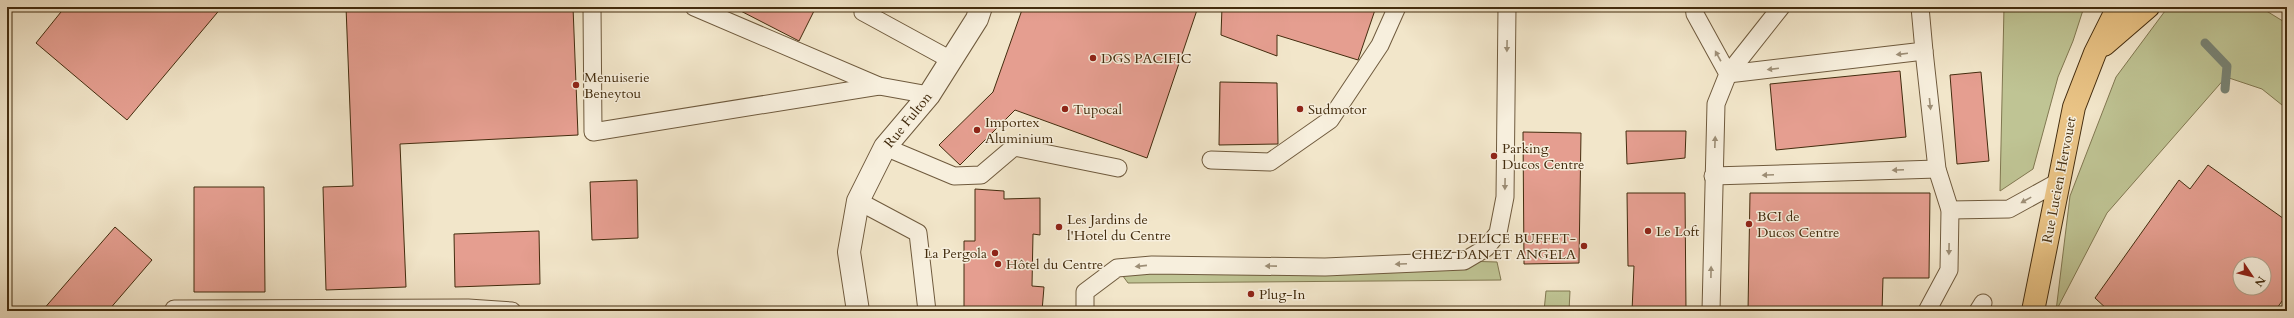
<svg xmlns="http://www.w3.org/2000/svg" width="2294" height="318" viewBox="0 0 2294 318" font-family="Cardo,serif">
<rect width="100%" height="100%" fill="#f2e6ca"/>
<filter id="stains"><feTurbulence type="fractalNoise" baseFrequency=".005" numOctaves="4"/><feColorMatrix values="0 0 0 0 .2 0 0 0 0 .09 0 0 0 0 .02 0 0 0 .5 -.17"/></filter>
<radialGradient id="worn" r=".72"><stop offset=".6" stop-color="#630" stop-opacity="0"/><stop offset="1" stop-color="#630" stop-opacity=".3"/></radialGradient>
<g fill="#bfc494" stroke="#817851">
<path d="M2004 7H2084L2073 41 2058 77 2033 169 2000 191Z"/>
<path d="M2176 7H2260L2286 23 2287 109 2262 89 2226 77 2107 213 2056 311 2070 196 2116 77 2165 11Z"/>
<path d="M1464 261 1497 262 1501 280 1128 283 1117 268Z"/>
<path d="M1546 291H1570L1569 311H1544Z"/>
</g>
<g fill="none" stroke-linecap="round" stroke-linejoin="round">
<path stroke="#788476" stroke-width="9" d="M2205 43 2227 66 2225 89"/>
</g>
<g fill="#e59e90" stroke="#432c0e" fill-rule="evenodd">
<path d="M65 7H222L127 120 36 43Z"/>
<path d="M346 7H573L578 135 400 144 406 287 326 290 323 187 353 186Z"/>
<path d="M733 7H816L799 41Z"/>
<path d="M1023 7H1198L1147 158 1015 110 960 165 939 145 993 92Z"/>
<path d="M1222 7H1376L1358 60 1277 35V56L1221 35Z"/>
<path d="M1900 71 1906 137 1776 150 1770 84Z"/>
<path d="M1981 72 1989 161 1957 164 1950 75Z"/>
<path d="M1220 82 1277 83 1278 144 1219 145Z"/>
<path d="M1626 131H1686L1685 158 1627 164Z"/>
<path d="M1523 132 1581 133 1579 263 1524 264Z"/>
<path d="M2208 165 2287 221V294L2275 311H2109L2095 298 2179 180 2190 189ZM2240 264H2264V288H2240Z"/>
<path d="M637 180 638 238 592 240 590 182Z"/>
<path d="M194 187H264L265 292H194Z"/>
<path d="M975 189 1004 191V199L1040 198V235L1033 234 1032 286 1044 287 1042 311H964V241H975Z"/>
<path d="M1627 193H1685L1686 311H1632L1634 266H1628Z"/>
<path d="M1750 193H1930L1929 278H1883L1882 311H1748Z"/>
<path d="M115 227 152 260 108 311H42Z"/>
<path d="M539 231 540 284 455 287 454 234Z"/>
</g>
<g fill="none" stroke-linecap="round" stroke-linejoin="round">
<g stroke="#6f5a3d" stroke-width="19">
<g id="service">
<path d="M592 7 593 132 879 86"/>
<path d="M694 7 879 86 929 95"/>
<path d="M864 7 863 12 951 60"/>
<path d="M1694 7 1695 14 1728 74 1716 104 1711 311"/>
<path d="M1924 51 1937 169 1950 210 1949 270 1927 311"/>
<path d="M1728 74 1924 51 1920 7"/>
<path d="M1728 74 1781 7"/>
<path d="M885 147 954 176 981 175 1014 147 1118 168"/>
<path d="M1211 160 1270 162 1330 120 1380 45 1397 7"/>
<path d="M1713 176 1937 169"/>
<path d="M858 201 918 233 927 311"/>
<path d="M1950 210 2009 209 2060 181"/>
<path d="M174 309 468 308 512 311"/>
<path d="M1085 311V292L1117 268 1152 265 1325 267 1464 261 1486 248 1498 233 1505 197 1507 7"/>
<path d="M1978 311 1983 303"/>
</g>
</g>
<g stroke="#6f5a3d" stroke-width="24">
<path id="tertiary" d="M858 311 849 252 858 201 885 147 929 95 977 19 981 7"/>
</g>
<g stroke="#432c0e" stroke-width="24">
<g id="primary">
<path d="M2104 45 2148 7"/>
<path d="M2033 311 2074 107 2095 53 2118 7"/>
</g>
</g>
<use href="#service" stroke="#f7efdd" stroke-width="17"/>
<use href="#tertiary" stroke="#f7efdd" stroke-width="22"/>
<use href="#primary" stroke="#e9c385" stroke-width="22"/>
</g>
<defs><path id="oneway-solid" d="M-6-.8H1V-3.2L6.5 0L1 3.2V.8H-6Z"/></defs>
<g fill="#9d8e76">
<use href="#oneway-solid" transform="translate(1507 46) rotate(91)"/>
<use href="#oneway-solid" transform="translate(1902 54) rotate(173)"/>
<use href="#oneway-solid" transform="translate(1718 56) rotate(-119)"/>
<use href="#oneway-solid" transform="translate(1773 69) rotate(173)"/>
<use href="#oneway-solid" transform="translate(1930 104) rotate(84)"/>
<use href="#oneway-solid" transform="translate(1715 142) rotate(-88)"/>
<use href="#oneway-solid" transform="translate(1898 170) rotate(178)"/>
<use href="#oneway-solid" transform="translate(1768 175) rotate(178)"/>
<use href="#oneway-solid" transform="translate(1505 184) rotate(91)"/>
<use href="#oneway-solid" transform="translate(2026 200) rotate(151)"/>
<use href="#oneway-solid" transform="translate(1949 249) rotate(91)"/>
<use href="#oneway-solid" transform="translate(1401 264) rotate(178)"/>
<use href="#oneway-solid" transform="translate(1141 266) rotate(174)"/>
<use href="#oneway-solid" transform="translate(1271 266) rotate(-179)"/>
<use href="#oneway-solid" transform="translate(1711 272) rotate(-89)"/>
</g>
<g fill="#8f2418" stroke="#f7efdd" stroke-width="1.5">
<circle cx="1093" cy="58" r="4"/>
<circle cx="576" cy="85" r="4"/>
<circle cx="1065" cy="109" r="4"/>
<circle cx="1300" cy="109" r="4"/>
<circle cx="977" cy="130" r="4"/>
<circle cx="1494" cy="156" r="4"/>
<circle cx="1749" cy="224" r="4"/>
<circle cx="1059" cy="227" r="4"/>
<circle cx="1648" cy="231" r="4"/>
<circle cx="1584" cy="246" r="4"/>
<circle cx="995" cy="253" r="4"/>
<circle cx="998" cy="264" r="4"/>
<circle cx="1251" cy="294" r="4"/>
</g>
<g text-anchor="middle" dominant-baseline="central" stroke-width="3" stroke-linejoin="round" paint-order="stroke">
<g font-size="14" fill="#432c0e" stroke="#f7efdd" text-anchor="start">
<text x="1101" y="58">DGS PACIFIC</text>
<text x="584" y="77">Menuiserie<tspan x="584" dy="16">Beneytou</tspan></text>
<text x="1073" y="109">Tupocal</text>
<text x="1308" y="109">Sudmotor</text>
<text x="985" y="122">Importex<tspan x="985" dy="16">Aluminium</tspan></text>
<text x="1502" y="148">Parking<tspan x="1502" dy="16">Ducos Centre</tspan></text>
<text x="1757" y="216">BCI de<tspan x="1757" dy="16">Ducos Centre</tspan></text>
<text x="1067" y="219">Les Jardins de<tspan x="1067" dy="16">l'Hotel du Centre</tspan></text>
<text x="1656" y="231">Le Loft</text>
<text x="1576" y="238" text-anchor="end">DELICE BUFFET-<tspan x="1576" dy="16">CHEZ DAN ET ANGELA</tspan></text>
<text x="987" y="253" text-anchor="end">La Pergola</text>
<text x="1006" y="264">Hôtel du Centre</text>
<text x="1259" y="294">Plug-In</text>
</g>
<g font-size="14" fill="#432c0e" stroke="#f7efdd">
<text transform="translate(908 120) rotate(-51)">Rue Fulton</text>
<text transform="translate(2059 180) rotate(-79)">Rue Lucien Hervouet</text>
</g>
</g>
<rect width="2294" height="318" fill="none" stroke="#f2e6ca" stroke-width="24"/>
<rect x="8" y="8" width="2278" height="302" fill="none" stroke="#432c0e" stroke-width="2"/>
<rect x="12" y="12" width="2270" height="294" fill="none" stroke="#432c0e"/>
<g transform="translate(2252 276) rotate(125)"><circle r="19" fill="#f7efdd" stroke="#afa18a"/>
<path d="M0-3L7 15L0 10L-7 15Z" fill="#8f2418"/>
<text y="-6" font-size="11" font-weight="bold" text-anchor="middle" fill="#432c0e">N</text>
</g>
<rect width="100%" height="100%" filter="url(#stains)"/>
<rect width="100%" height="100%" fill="url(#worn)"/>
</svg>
